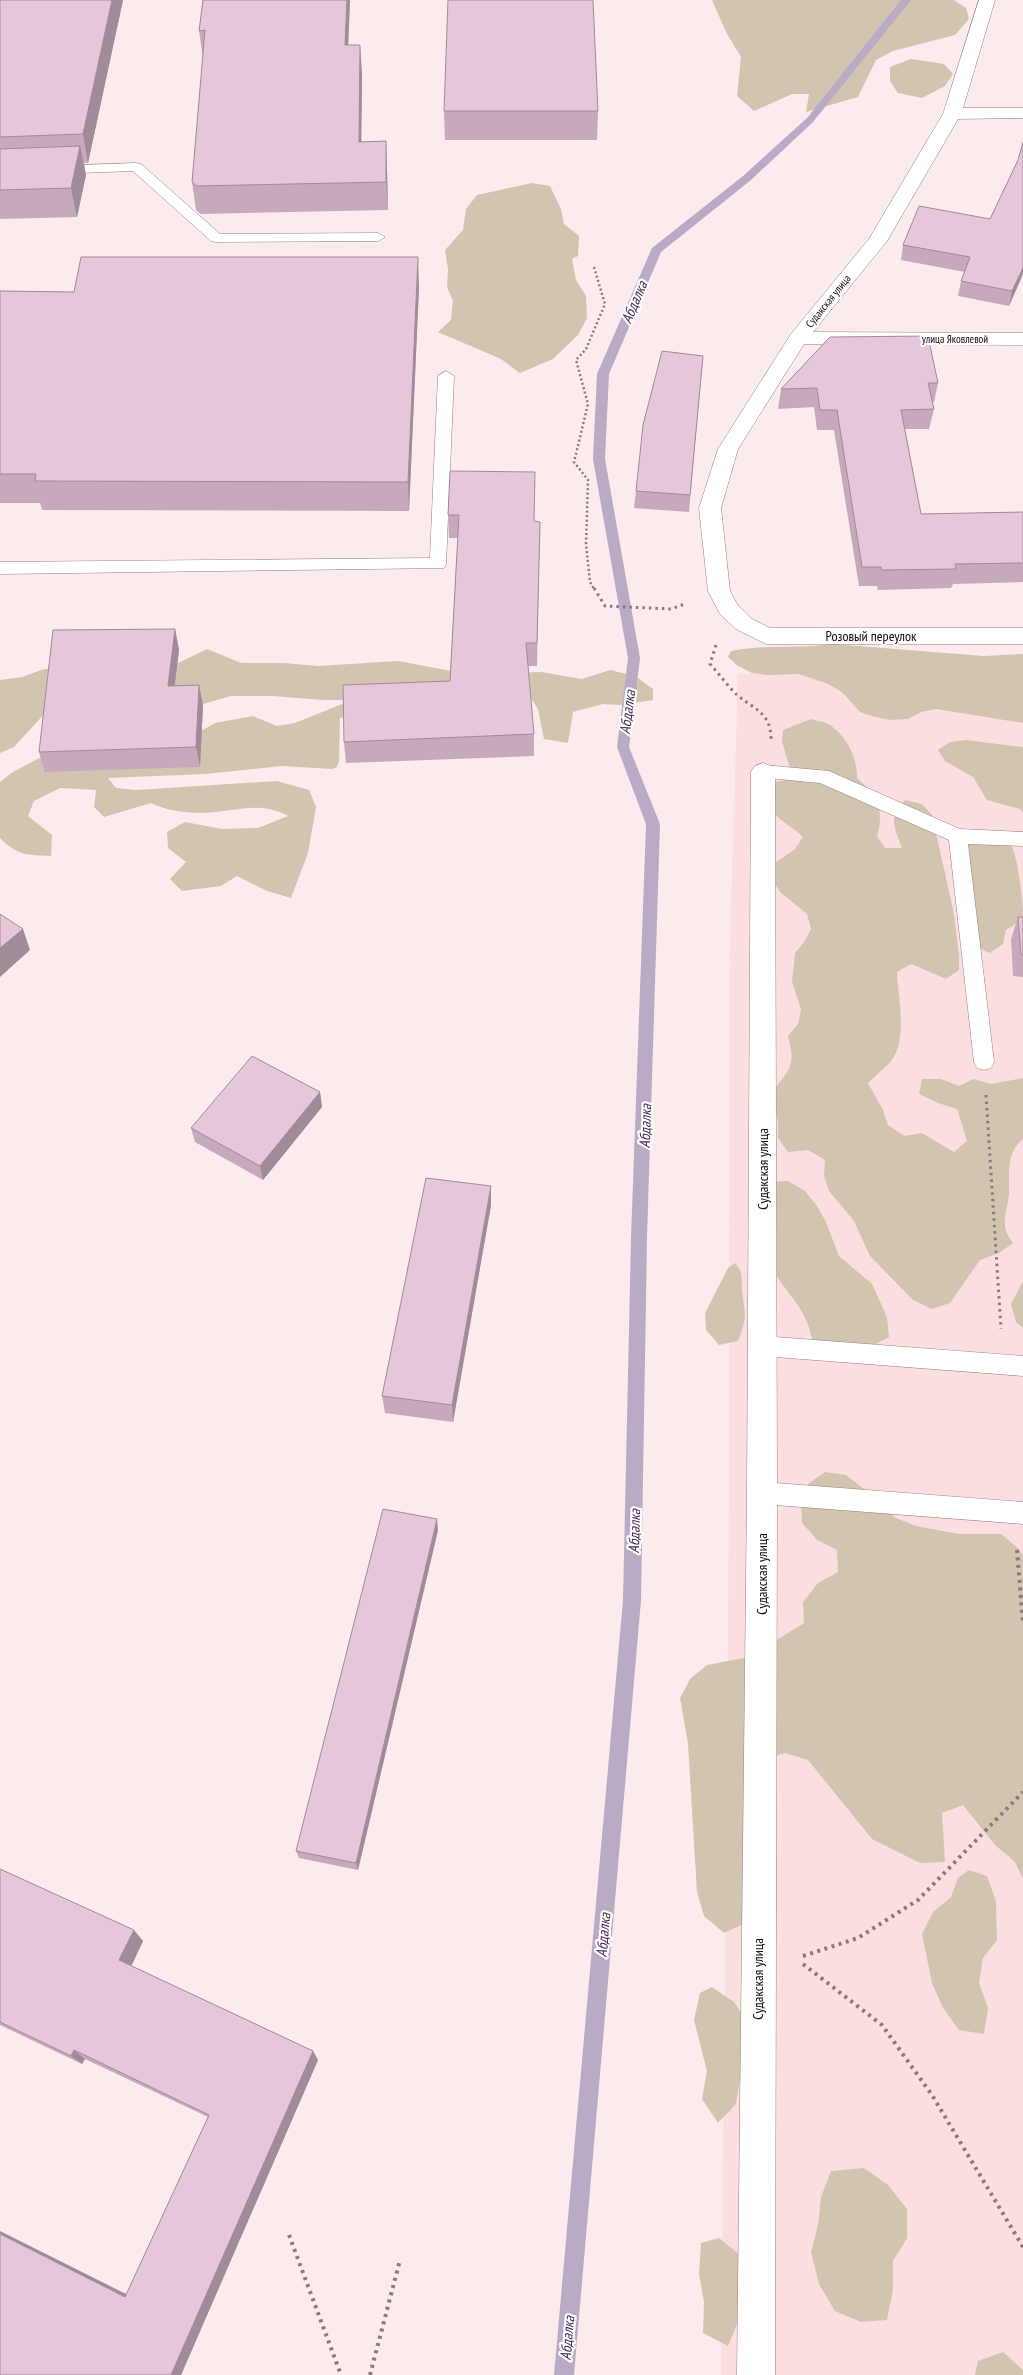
<svg xmlns="http://www.w3.org/2000/svg" width="1023" height="2375" viewBox="0 0 1023 2375" font-family="'PT Sans Narrow',sans-serif">
<rect width="100%" height="100%" fill="#fbebec"/>
<path fill="#fbdfe0" d="M1023 669V2375H721L729 1497 730 937 738 674Z"/>
<g fill="#d2c5b0" fill-rule="evenodd">
<path d="M712 0H954L966 8 969 19 955 35 893 51 876 60 858 97 806 112 809 94H792L754 111 737 96 741 57 727 34Z"/>
<path d="M911 59 944 64 953 74 945 86 922 98 898 93 890 81V67Z"/>
<path d="M532 183 550 186 561 209 564 224 579 236 578 256 572 259 576 280 586 296 587 318 578 335 553 359 520 373 501 359 438 332 451 320 453 301 447 287 448 269 445 250 463 230 466 209 477 195Z"/>
<path d="M833 644 984 656 1023 654V723L936 709 921 712 908 719 891 720 875 717 860 712 842 692 828 684 799 674 768 675 752 673 738 666 728 657 731 651C764 644 799 649 833 644Z"/>
<path d="M207 649 241 663H284L318 666 398 661 467 674 541 672 582 679 610 670 635 676 653 689V700L621 705 603 704 573 712 568 743 544 739 538 709 523 687 340 718 339 761 337 767 332 769 282 766 205 774 108 778 116 788 136 790 277 781 309 790 316 807 308 853 291 898 267 891 237 876 221 886 182 891 170 879 186 862 168 848 167 832 185 822 222 829 258 828 288 816C260 800 233 812 204 813 185 813 168 811 151 803L104 817 94 807 96 790 60 788 34 801 28 816 52 835 51 856C27 855 18 856 0 838V782L13 772 45 755 47 711 14 747 0 753V680L22 677 44 669 174 665ZM231 696H272L323 700H352L295 723 277 726 253 716 215 723 201 731 203 704Z"/>
<path d="M811 719C815 721 821 721 826 723 845 732 858 758 857 778L879 798 880 823 877 836 885 848H902C894 826 888 819 905 800L922 804 932 815 954 914 959 956V970L946 979 911 964 897 972C898 998 908 1039 891 1061 884 1069 875 1076 868 1083L883 1110 888 1125 904 1136 922 1133 954 1152 967 1141 957 1109 938 1103 919 1094 922 1079H941L959 1086 973 1079 991 1084 1023 1078V1139C1005 1154 1010 1173 1009 1194 1008 1205 1004 1214 1005 1225 1005 1232 1010 1238 1013 1243L999 1253 980 1260 950 1303 932 1309 913 1300 870 1256 854 1221 829 1191 824 1176 825 1160 808 1150 788 1152 778 1138V1122L772 1092C790 1069 796 1067 788 1036L798 1024 801 1010 792 982 795 953 805 941 811 929 807 914 780 892 772 879V865L795 849 803 837C784 819 772 821 766 792L776 782 793 778 782 742 783 730Z"/>
<path d="M966 740 1023 747V813L1020 809 987 800 973 777 945 761 938 750 950 742Z"/>
<path d="M952 841 1011 845C1018 857 1023 901 1023 914 1021 922 1012 926 1006 930L1003 944 990 953 974 946Z"/>
<path d="M788 1181 805 1191 817 1206 826 1222 839 1256 872 1284 887 1317 889 1337 872 1346 831 1347 812 1339C805 1303 783 1293 770 1263 766 1253 768 1197 768 1182Z"/>
<path d="M735 1263C744 1274 741 1275 742 1288 744 1314 749 1314 738 1341L719 1345 706 1330 705 1313 728 1268Z"/>
<path d="M1023 1281V1328L1016 1322 1011 1304Z"/>
<path d="M825 1472 846 1475 879 1501 894 1517 916 1526 959 1534H1001L1019 1549 1023 1556V1879L1015 1862 995 1845 963 1805 942 1813 945 1862 920 1863 872 1839 808 1760 785 1753 763 1760 742 1878 749 1899 746 1923 724 1933 704 1916 697 1892 688 1744 680 1698 690 1679 707 1665 749 1657 804 1623 803 1602 818 1583 838 1572 837 1550 817 1540 802 1523 801 1502 808 1484Z"/>
<path d="M969 1870 987 1876 996 1901 997 1940 983 1958 979 1983 988 2008 984 2034 959 2030 943 2008 932 1983 922 1934 933 1912 951 1897 958 1878Z"/>
<path d="M712 1987 734 2002 749 2025 736 2104 718 2123 702 2099 707 2071 694 2020 700 1993Z"/>
<path d="M864 2168 888 2185 907 2209V2238L893 2261V2290L887 2320 861 2322 835 2311 819 2284 811 2252 818 2225 821 2197 831 2171Z"/>
<path d="M719 2238 741 2256 740 2317 728 2346 703 2333 704 2302 699 2274 701 2243Z"/>
<path d="M1003 2352 1023 2370V2375H975L978 2361Z"/>
</g>
<g fill="none" stroke-linecap="round" stroke-linejoin="round">
<path fill="#b9aac6" fill-rule="evenodd" d="M901 0H911L813 122 751 180 661 252 609 374 605 459 640 658 629 747 660 824 647 1238 641 1600 574 2375H554L623 1600 631 1238 646 824 617 747 628 658 593 459 597 374 652 248 743 176 807 118Z"/>
<g stroke="#9e7c7d" stroke-width="1">
<g id="service">
<path d="M136 163 141 164 220 234 378 233 385 237 378 241 216 242 211 241 133 171 0 176V168Z"/>
<path d="M446 371 454 376 446 564 444 568 0 574V562L430 558 438 376Z"/>
<path d="M763 765 829 771 960 829 1023 832V846L968 844 994 1062 991 1068 984 1070 977 1068 974 1062 949 840 820 783 757 777 754 772 757 767Z"/>
<path d="M762 1336 1023 1356V1376L762 1356 754 1353 751 1346 754 1339Z"/>
<path d="M762 1482 1023 1502V1524L762 1504 754 1501 750 1493 754 1485Z"/>
</g>
</g>
<g stroke="#9e7c7d" stroke-width="1">
<g id="minor">
<path d="M979 0H995L963 108H1023V118L958 119 887 241 813 332 1023 333V345L804 344 738 449 721 508 730 591 737 604 752 619 770 628H1023V644H766L736 629 720 614 708 591 699 508 718 449 791 334 869 239 943 114Z"/>
<path d="M763 763 771 766 775 772 777 1493 775 2375H737L747 1493 751 772 755 766Z"/>
</g>
</g>
<path stroke="#897b7c" stroke-width="2.5" stroke-dasharray="2 2.5" stroke-linecap="butt" d="M594 267 605 304 586 349 576 360 588 404 574 462 588 480 586 544 590 582 594 589"/>
<g stroke="#897b7c" stroke-width="3" stroke-dasharray="2.5 4" stroke-linecap="butt">
<path d="M594 588 605 606 671 609 685 604"/>
<path d="M716 645 710 664C719 674 727 685 736 694 753 709 771 712 771 739"/>
<path d="M986 1095 1001 1329"/>
</g>
<g stroke="#897b7c" stroke-width="4" stroke-dasharray="3 4.5" stroke-linecap="butt">
<path d="M1017 1550 1023 1624"/>
<path d="M803 1956 858 1938 918 1900 1023 1792"/>
<path d="M803 1964 882 2025 932 2095 1023 2247"/>
<path d="M289 2235 341 2375"/>
<path d="M370 2375 400 2260"/>
</g>
<use href="#service" fill="#fff" fill-rule="evenodd"/>
<use href="#minor" fill="#fff" fill-rule="evenodd"/>
</g>
<g fill="#c6aabb">
<path d="M0 0H123L88 163H84L86 175 77 217 0 219Z"/>
<path d="M203 0H350L348 45 362 73 361 142 386 141 387 170 388 210 201 214 196 210 192 182 203 58 199 31Z"/>
<path d="M444 111H598L597 140H445Z"/>
<path d="M1023 142V273L1020 281 1009 306 958 296 961 281 965 272 901 260 903 245 990 219 1018 160Z"/>
<path d="M419 287 409 511 42 510 40 503H0V291L74 292Z"/>
<path d="M830 337 938 383 934 402H932L934 409 929 429H905L921 514 1023 512V582L953 584 951 588 878 590 877 586H859L834 430H817L814 407 778 409 781 389Z"/>
<path d="M703 356 689 512 634 508 636 491Z"/>
<path d="M450 471 534 521 540 522 537 666H528L534 734V756L346 763 344 742 450 681 458 538H449L448 515Z"/>
<path d="M175 629 179 650 175 685 203 705 200 767 45 772 39 752Z"/>
<path d="M1018 917H1023V977L1013 976 1011 939Z"/>
<path d="M320 1092 322 1107 263 1180 195 1142 191 1128Z"/>
<path d="M491 1186V1205L453 1422 385 1413 382 1396Z"/>
<path d="M438 1530 358 1870 299 1858 296 1851Z"/>
<path d="M0 1869 143 1941 131 1966 313 2051 318 2060 181 2375H0L126 2295 208 2117 85 2059 82 2064 0 2025Z"/>
</g>
<g fill="#a18b98">
<path d="M112 0H123L88 163 83 134Z"/>
<path d="M347 0H350L347 73 345 45Z"/>
<path d="M360 45 362 73 361 170 359 142Z"/>
<path d="M386 141 387 170 388 210 386 182Z"/>
<path d="M80 146 86 175 77 217 71 188Z"/>
<path d="M418 257 419 287 409 511 408 482Z"/>
<path d="M1023 268V273L1020 281 1009 306 1012 291Z"/>
<path d="M175 629 179 650 172 706 168 686Z"/>
<path d="M199 685 203 705 200 767 196 747Z"/>
<path d="M23 929 30 950 0 977V948Z"/>
<path d="M320 1092 322 1107 263 1180 260 1166Z"/>
<path d="M491 1186V1205L453 1422 452 1405Z"/>
<path d="M437 1519 438 1530 358 1870 356 1863Z"/>
<path d="M134 1930 143 1941 129 1971 119 1960Z"/>
<path d="M74 2050 85 2059 82 2064 71 2056Z"/>
<path d="M313 2051 318 2060 181 2375H171Z"/>
<path d="M0 2231 136 2299 125 2297 0 2234Z"/>
</g>
<g fill="#e6c6d9" stroke="#a18b98">
<path d="M0 0H112L83 134 0 137Z"/>
<path d="M203 0H347L345 45H360L359 142 386 141V182L197 186 192 182 205 30 199 31Z"/>
<path d="M448 0H593L598 111H444Z"/>
<path d="M1023 142V268L1012 291 961 281 970 257 903 245 919 206 990 219 1018 160Z"/>
<path d="M80 146 71 188 0 190V149Z"/>
<path d="M81 257H418L408 482 35 481 36 474H0V291L74 292Z"/>
<path d="M928 336 938 383H928L934 409 901 410 921 514 1023 512V563L955 564 956 569 882 570 881 567H862L837 410H820L817 388 781 389 830 337Z"/>
<path d="M662 351 703 356 690 495 636 491 643 425Z"/>
<path d="M450 471 535 472 534 521 540 522 537 643H526L534 734 344 742 343 685 450 681 459 515H448Z"/>
<path d="M175 629 168 686 199 685 196 747 39 752 53 630Z"/>
<path d="M0 914 23 929 0 948Z"/>
<path d="M1018 917H1023V955L1021 954Z"/>
<path d="M252 1056 320 1092 260 1166 191 1128Z"/>
<path d="M426 1178 491 1186 452 1405 382 1396Z"/>
<path d="M383 1509 437 1519 356 1863 296 1851Z"/>
<path d="M0 1869 134 1930 119 1960 313 2051 171 2375H0V2234L125 2297 209 2115 74 2050 71 2056 0 2022Z"/>
</g>
<g text-anchor="middle" dominant-baseline="central" stroke-width="4.5" stroke-linejoin="round" paint-order="stroke">
<g font-size="11" fill="#15090a" stroke="#fdfdfd">
<text transform="translate(828 301) rotate(-51)">Судакская улица</text>
<text x="955" y="339">улица Яковлевой</text>
</g>
<g font-size="14" fill="#15090a" stroke="#fdfdfd">
<text x="871" y="636">Розовый переулок</text>
<text transform="translate(763 1169) rotate(-90)">Судакская улица</text>
<text transform="translate(762 1574) rotate(-90)">Судакская улица</text>
<text transform="translate(758 1979) rotate(-90)">Судакская улица</text>
</g>
<g font-size="15" font-style="italic" fill="#432c53" stroke="#fdfdfd">
<text transform="translate(634 302) rotate(-67)">Абдалка</text>
<text transform="translate(627 712) rotate(-83)">Абдалка</text>
<text transform="translate(645 1126) rotate(-88)">Абдалка</text>
<text transform="translate(634 1531) rotate(-88)">Абдалка</text>
<text transform="translate(603 1935) rotate(-85)">Абдалка</text>
<text transform="translate(567 2338) rotate(-85)">Абдалка</text>
</g>
</g>
</svg>
